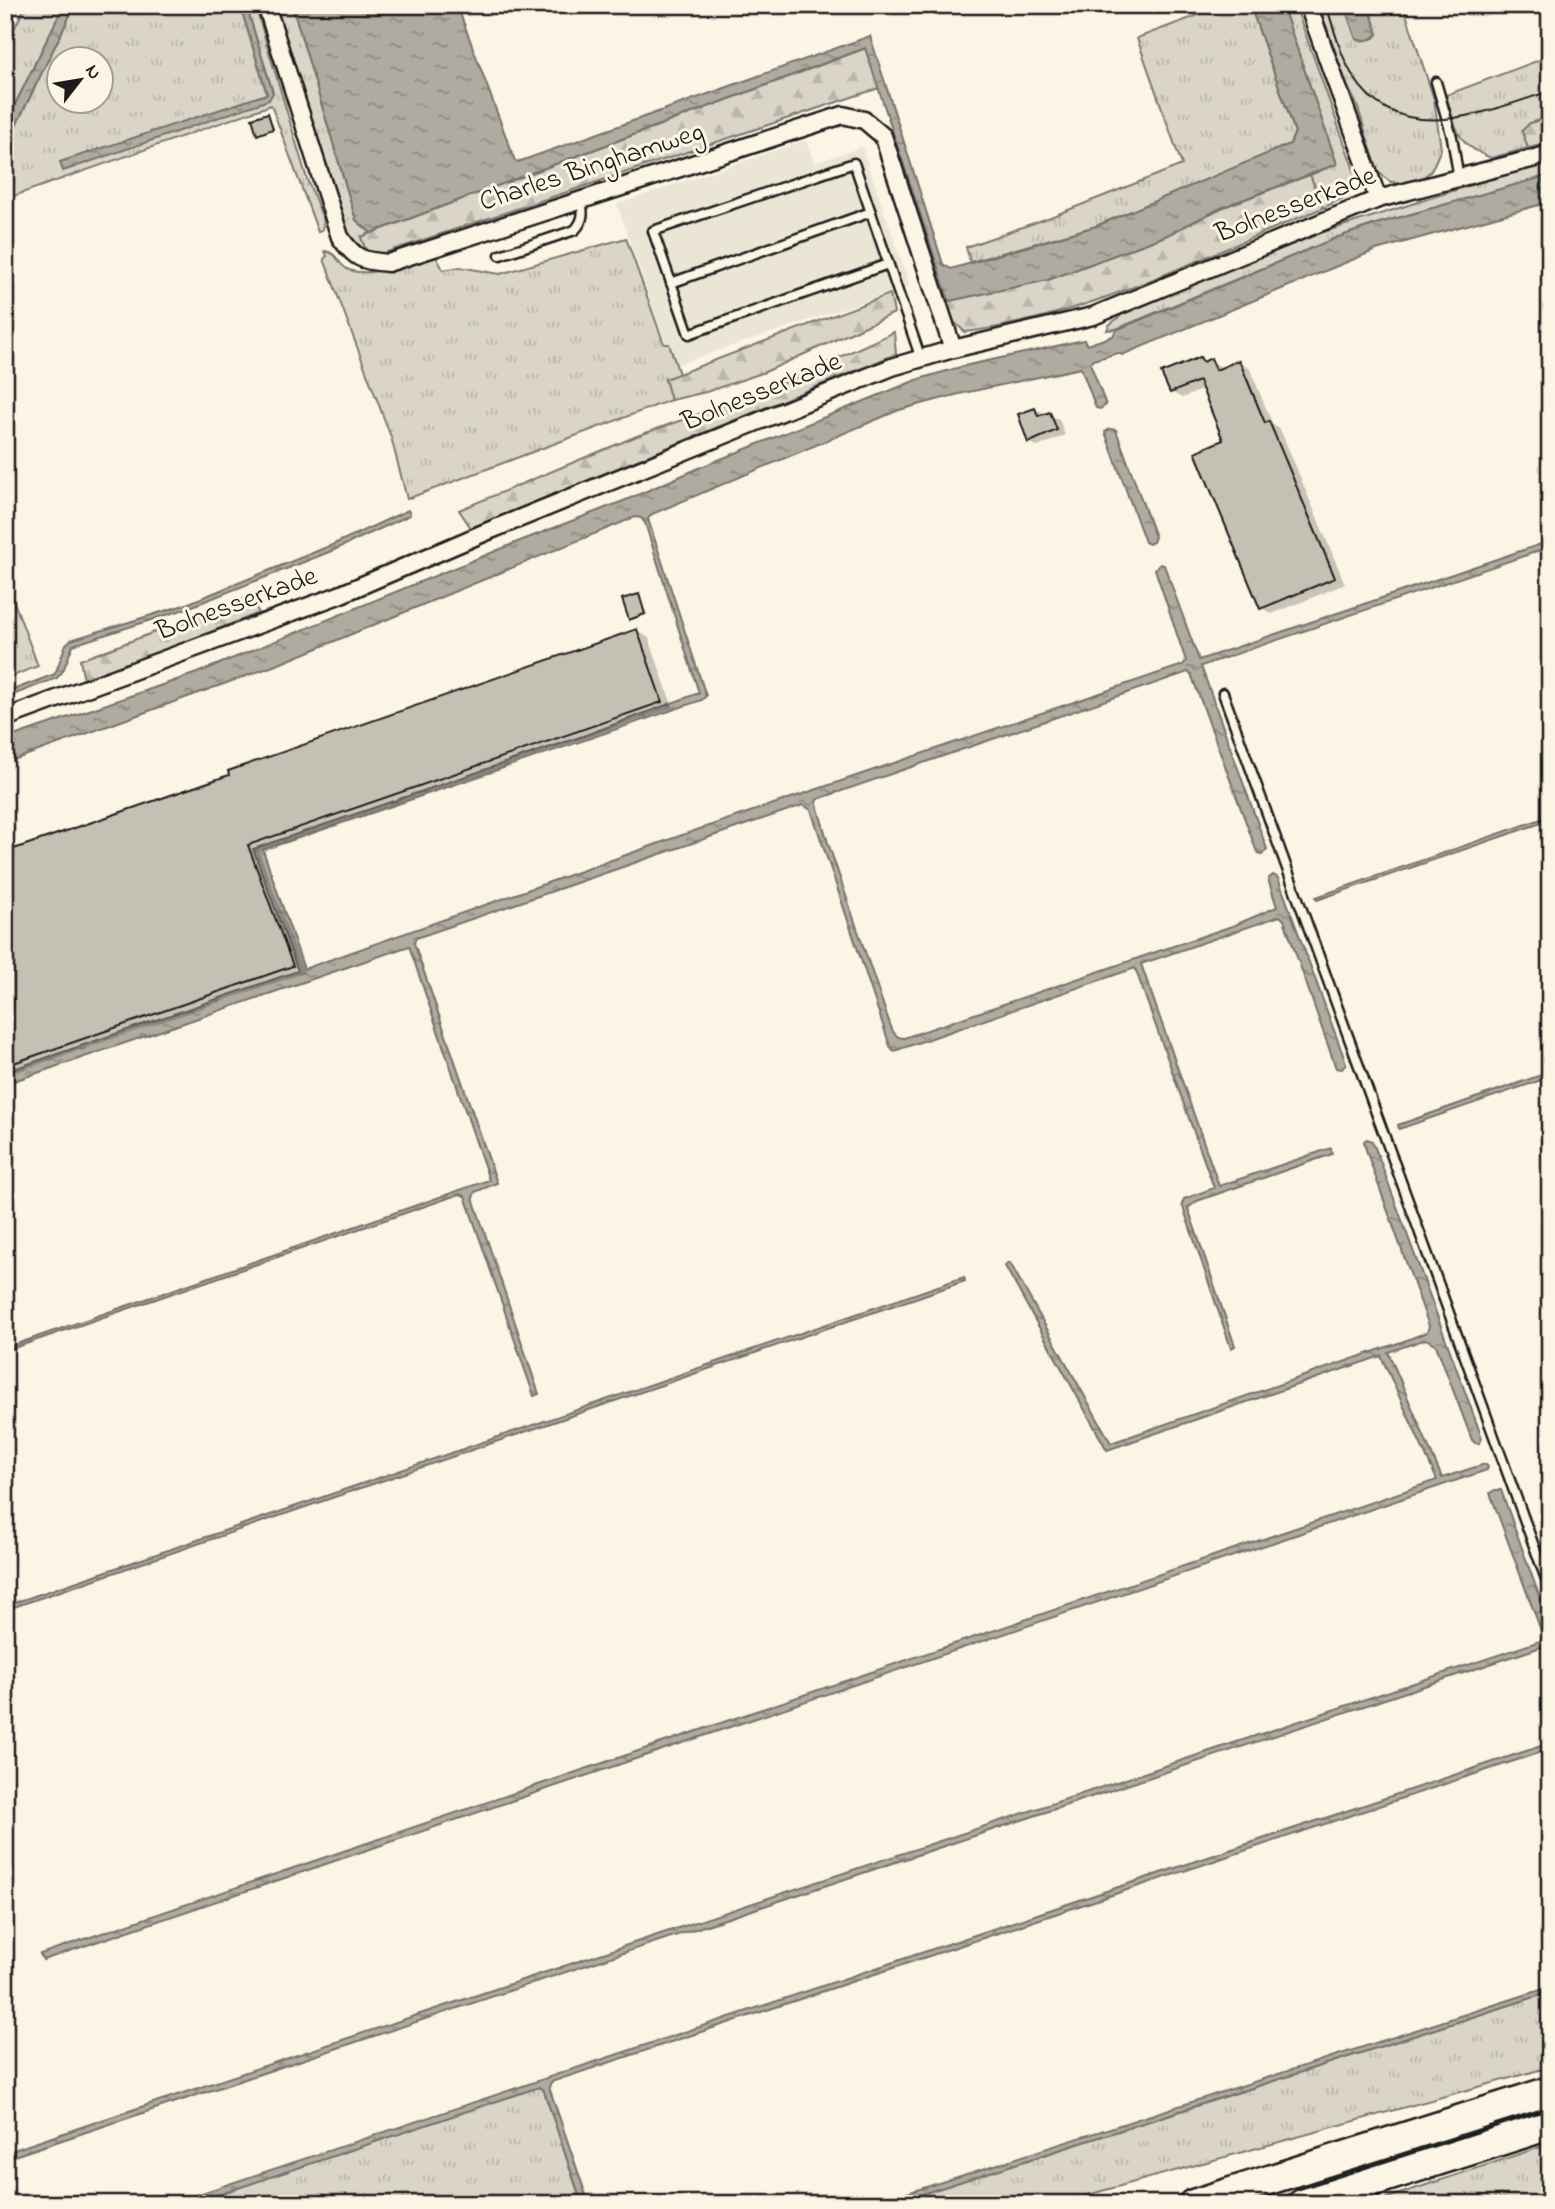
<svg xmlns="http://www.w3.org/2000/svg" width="1555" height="2209" viewBox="0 0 1555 2209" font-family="'Indie Flower',sans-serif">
<defs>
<pattern id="grass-tufts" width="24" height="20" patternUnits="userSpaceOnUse" patternTransform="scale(1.75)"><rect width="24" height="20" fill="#dbd5c8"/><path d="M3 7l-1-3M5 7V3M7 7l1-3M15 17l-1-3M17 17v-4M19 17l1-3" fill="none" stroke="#bbb6ab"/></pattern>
<pattern id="forest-firs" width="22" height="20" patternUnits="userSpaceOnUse" patternTransform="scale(1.75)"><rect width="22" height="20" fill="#dbd5c8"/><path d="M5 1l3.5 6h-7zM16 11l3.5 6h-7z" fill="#bbb6ab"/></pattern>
<pattern id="water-ripples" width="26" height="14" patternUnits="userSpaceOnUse" patternTransform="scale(1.75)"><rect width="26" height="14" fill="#b0aba1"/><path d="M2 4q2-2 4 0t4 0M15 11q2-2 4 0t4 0" fill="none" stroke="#8e8a82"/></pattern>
</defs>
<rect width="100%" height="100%" fill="#fcf5e5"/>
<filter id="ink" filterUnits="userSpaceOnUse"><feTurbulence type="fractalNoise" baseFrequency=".0143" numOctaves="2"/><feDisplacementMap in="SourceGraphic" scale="14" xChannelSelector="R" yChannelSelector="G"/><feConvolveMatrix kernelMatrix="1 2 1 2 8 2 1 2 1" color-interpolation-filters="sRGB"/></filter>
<g filter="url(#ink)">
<path fill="#ebe5d6" d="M806 140 814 163 862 147 910 286 673 366 617 204Z"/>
<g fill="url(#grass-tufts)" stroke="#7c7872" stroke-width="2" fill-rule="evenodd">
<path d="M26 5H64L5 125V47Z"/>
<path d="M75 5H240L267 94 60 163 273 93 246 5H255L307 179 324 221 322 230 318 232 271 105 8 198 12 184H5V148ZM60 60H102V102H60Z"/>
<path d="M275 5H292L356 220 371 233 361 237 367 253 354 245 350 238Z"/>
<path d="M1225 5H1250L1295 132 1290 144 1096 226 970 262 966 247 1048 218 1182 165 1137 38Z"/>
<path d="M1282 5H1295L1355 173 1349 195 1323 208 1310 175 1337 164Z"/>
<path d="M1319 5H1344L1356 39 1378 34 1368 5H1403L1434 99 1441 149 1431 171 1416 183 1405 186 1389 181 1378 172 1357 105 1347 85Z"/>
<path d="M1550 56V117L1530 123 1522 131 1528 148 1491 158C1455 144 1456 128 1446 95Z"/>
<path d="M1550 163V175L1376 224 1336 238 1116 329 1107 330 1109 325 1123 314 1305 238 1487 180Z"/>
<path d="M626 238 664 344H669L679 374 665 379 671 400 407 499 391 437 324 259 327 256 325 251C339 253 337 265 349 270 375 279 410 260 434 252L443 270 460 267 500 274Z"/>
<path d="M5 578 38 666 5 679Z"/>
<path d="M1550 1992V2067L1055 2204H891Z"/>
<path d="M539 2087 544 2091 582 2204H190Z"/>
<path d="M1550 2102V2114L1263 2204H1227Z"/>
<path d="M1550 2144V2194L1518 2204H1369Z"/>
</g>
<g fill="url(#forest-firs)" stroke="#7c7872" stroke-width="2">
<path d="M866 48 879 88 384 253H367L361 237Z"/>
<path d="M1550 117V143L1528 148 1522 131 1530 123Z"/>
<path d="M1310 175 1323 208C1206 254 1091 317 965 332L953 321 942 302 1048 280 1165 236 1221 208Z"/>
<path d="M890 294 894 313 892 314 765 372 706 392 671 400 665 379Z"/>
<path d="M894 332 896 354 471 528 459 510 637 436 772 388Z"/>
<path d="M249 597 259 613 84 681 80 660Z"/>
</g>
<g fill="url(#water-ripples)" stroke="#75726c" stroke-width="2">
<path d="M64 5H75L5 148V125Z"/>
<path d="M240 5H246L273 93 269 100 63 171 60 162 267 94Z"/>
<path d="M292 5H457L515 161 518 162 870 36 943 264 951 269 1096 226 1290 144 1295 132 1250 5H1282L1337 164 1221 208 1165 236 1048 280 949 301 865 48 371 233 356 220Z"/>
<path d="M1344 5H1368L1378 34C1373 40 1362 42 1356 39Z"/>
<path d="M1550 175V202L1376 250 1122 355 1118 353 1093 360 1090 363 1106 405 1100 409 1096 408 1081 368 959 394 899 410 652 514 648 519 706 696 702 700 263 850 304 969 688 833 1183 665 1186 661 1155 569 1160 564 1164 565 1199 660 1550 541V547L1201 666 1267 849 1262 855 1257 852 1191 674 1188 672 818 799 816 801 828 843 887 1016C891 1025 892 1038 904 1038L1235 925 1277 907 1268 879 1273 875 1278 878 1346 1063 1342 1069 1336 1068 1284 920 1280 916 1141 964 1219 1186 1331 1148 1332 1154 1197 1201 1188 1208 1235 1346 1231 1348 1182 1204 1184 1199 1214 1188 1135 968 894 1051 890 1046 811 810 803 805 416 938 414 943 497 1183 475 1192 473 1198 539 1394 534 1396 465 1196 460 1194 5 1351V1348L489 1180 409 946 5 1084V1072L298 971 253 849 583 736 699 693 645 523 641 518 635 517 279 664 5 763V739L197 673 520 541 626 500 706 465 919 379 964 366 1084 340 1087 345 1113 336 1116 330 1336 238 1376 224Z"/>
<path d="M1110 429 1116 430 1155 537 1153 542 1149 544 1145 542 1105 432Z"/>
<path d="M408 510 410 515 334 550 185 609 73 645 63 671 57 678 5 698V693L55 674 66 644 71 640 184 605 332 545Z"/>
<path d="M1550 816V820L1317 900 1316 897Z"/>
<path d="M1550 1072V1077L1399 1129 1398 1125Z"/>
<path d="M1367 1139 1372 1141 1378 1155 1482 1438 1480 1443H1475L1472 1440 1436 1345 1426 1339 1388 1352 1442 1478 1485 1464 1488 1467 1487 1470 43 1960 40 1954 1437 1480 1381 1356 1107 1450 1005 1266 1007 1263H1010L1111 1443 1407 1340 1427 1332 1429 1326 1366 1150 1364 1141Z"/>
<path d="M964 1277 965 1281 5 1610V1606Z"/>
<path d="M1495 1490H1501L1550 1626V1654L1547 1649 1541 1647 5 2159V2153L114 2116 1540 1641 1543 1636 1490 1493Z"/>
<path d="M1550 1743V1749L551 2082 549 2087 589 2204H582L544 2091 539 2087 190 2204H169Z"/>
<path d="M1550 1987V1992L891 2204H873Z"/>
</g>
<g fill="#0003">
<path d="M1200 359 1206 362 1211 360 1223 369 1239 362 1250 369 1273 425 1280 429 1345 584 1272 614 1262 608 1226 441 1204 389 1182 398 1171 392Z"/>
<path d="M1035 409 1059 419 1065 435 1038 447 1029 442Z"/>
<path d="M638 596 647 615 633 620 630 618Z"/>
<path d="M637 631 649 638 673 708 259 851 304 973 5 1076V854Z"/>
</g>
<g fill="#c4c0b3" stroke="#1c1c1c" stroke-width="2">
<path d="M268 113 273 129 257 135 252 118Z"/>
<path d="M1200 357 1203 362 1211 358 1216 370 1239 360 1265 423 1269 421 1335 578 1260 609 1195 452 1223 440 1199 381 1170 393 1161 373Z"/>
<path d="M1035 408 1038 416 1050 412 1057 430 1028 443 1018 414Z"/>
<path d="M639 594 645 614 629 620 622 599Z"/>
<path d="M637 629 662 702 248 845 293 966 5 1066V852L229 775 228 771Z"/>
</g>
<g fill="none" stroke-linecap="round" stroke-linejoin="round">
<g stroke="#1c1c1c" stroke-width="13">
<g id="service">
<path d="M1436 82 1452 137 1459 179"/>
<path d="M500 255 575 230C584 220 584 212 580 199"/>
<path d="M888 264 689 334 653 231 854 163 921 359"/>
<path d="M671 283 871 212"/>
<path d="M1223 693 1550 1590"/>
</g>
</g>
<g stroke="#1c1c1c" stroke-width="21">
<g id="minor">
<path d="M266 5 340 237C355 259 362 261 388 263L843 115 864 120 883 136 953 349"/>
<path d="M1308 5 1378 199"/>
<path d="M5 718 339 595 486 532 892 367 953 349 1093 316 1378 199 1550 154"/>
</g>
</g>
<g stroke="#1c1c1c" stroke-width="33">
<g id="motorway">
<path d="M1193 2204 1550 2091"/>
<path d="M1302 2204 1550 2125"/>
</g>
</g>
<use href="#service" stroke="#fcf5e5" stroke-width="8"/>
<use href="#minor" stroke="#fcf5e5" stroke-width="16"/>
<use href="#motorway" stroke="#fcf5e5" stroke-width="28"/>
<path stroke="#1c1c1c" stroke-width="2" d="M1326 5C1334 28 1340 55 1353 76 1399 150 1485 112 1550 91"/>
</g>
</g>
<g text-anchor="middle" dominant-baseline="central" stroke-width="6" stroke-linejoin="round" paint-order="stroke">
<g font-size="28" fill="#1c1c1c" stroke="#fcf5e5">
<text transform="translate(592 168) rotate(-18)">Charles Binghamweg</text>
<text transform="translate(1296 206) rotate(-21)">Bolnesserkade</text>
<text transform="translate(762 393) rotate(-22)">Bolnesserkade</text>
<text transform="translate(237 605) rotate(-20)">Bolnesserkade</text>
</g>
</g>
<rect width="1555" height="2209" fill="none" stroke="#fcf5e5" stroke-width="28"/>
<rect x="14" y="14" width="1527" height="2181" fill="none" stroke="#1c1c1c" stroke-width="2.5" filter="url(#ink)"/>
<g transform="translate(80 80) rotate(59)"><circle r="33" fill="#fcf5e5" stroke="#a29e95" stroke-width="2"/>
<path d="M0-5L12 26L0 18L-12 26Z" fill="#1c1c1c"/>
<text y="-10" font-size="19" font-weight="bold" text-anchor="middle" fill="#1c1c1c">N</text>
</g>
</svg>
